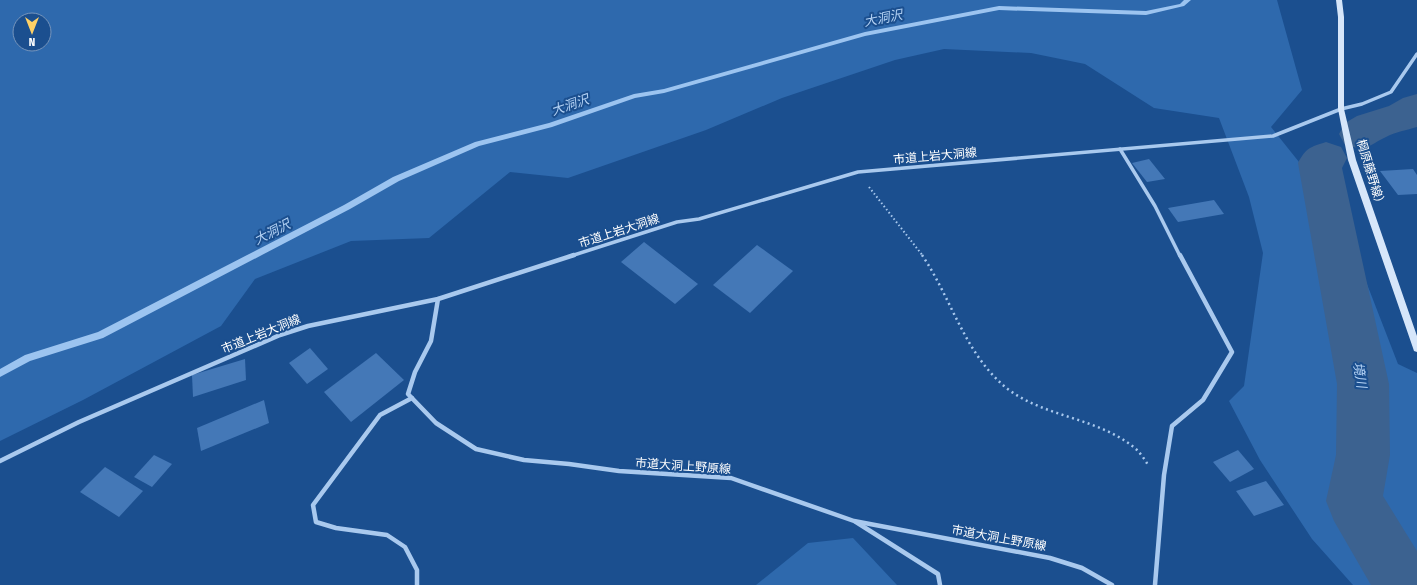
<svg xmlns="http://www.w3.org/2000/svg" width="1417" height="585" viewBox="0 0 1417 585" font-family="'Fira Sans Condensed','Noto Sans JP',sans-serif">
<rect width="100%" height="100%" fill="#1b4f8f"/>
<g fill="#2e69ad" fill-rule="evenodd">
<path d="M0 0H1277L1302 90 1271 127 1339 212 1398 364 1417 373V585H1353L1312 539 1260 460 1229 401 1244 386 1263 253 1249 197 1219 118 1154 108 1085 64 1031 53 944 49 895 60 782 98 706 130 568 178 510 172 429 238 351 241 255 279 221 326 83 400 0 441ZM20 20H44V44H20Z"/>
<path d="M853 538 897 585H756L808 543Z"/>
</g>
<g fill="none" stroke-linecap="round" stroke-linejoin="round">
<path fill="#9cc4f0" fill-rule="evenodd" d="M1184 0H1191L1184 6 1146 15 999 10 865 36 664 93 635 98 552 127 479 146 399 181 350 209 103 338 30 361 0 377V369L25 355 98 332 344 205 393 177 475 142 549 123 634 94 664 89 865 32 999 6 1146 11 1180 4Z"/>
<g fill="#3c6290" fill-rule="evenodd">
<path d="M1417 94V127C1407 130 1395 132 1386 137 1367 146 1369 152 1345 145L1339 134 1345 123 1357 116 1389 106 1403 98Z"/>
<path d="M1326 142 1341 147 1347 158 1342 168 1389 384 1390 455 1383 496 1417 551V585H1371L1334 521 1326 501 1336 455 1337 384 1298 163C1306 148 1310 147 1326 142Z"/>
</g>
</g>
<g fill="#4478b7">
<path d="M1149 159 1165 179 1147 182 1132 163Z"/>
<path d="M1413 169 1417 175V194L1398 195 1380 171Z"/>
<path d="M1214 200 1224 214 1178 222 1168 208Z"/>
<path d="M644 242 698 284 675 304 621 262Z"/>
<path d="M757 245 793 271 750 313 713 285Z"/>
<path d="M310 348 328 369 307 384 289 363Z"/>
<path d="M376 353 404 380 351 422 324 392Z"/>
<path d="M245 359 246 380 193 397 192 375Z"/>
<path d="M264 400 269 423 201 451 197 428Z"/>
<path d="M1238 450 1254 469 1230 482 1213 462Z"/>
<path d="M154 455 172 464 152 487 134 477Z"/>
<path d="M105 467 143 491 119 517 80 492Z"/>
<path d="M1266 481 1284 505 1254 516 1236 491Z"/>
</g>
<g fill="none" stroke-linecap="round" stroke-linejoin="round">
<path stroke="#a9c9ee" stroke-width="2" stroke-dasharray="1.5 2.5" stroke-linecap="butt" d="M869 187 923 256"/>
<path stroke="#a9c9ee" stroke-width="2.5" stroke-dasharray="2 3.5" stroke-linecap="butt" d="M922 255C952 299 965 356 1009 390 1047 418 1101 418 1137 450 1141 454 1145 460 1148 465"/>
<g stroke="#a9c9ee" stroke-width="3.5">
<path d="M1120 149 1155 206 1180 256"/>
<path d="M571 256 677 222 699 219 858 172 1273 136 1341 109 1362 104 1391 92 1417 54"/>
</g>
<g stroke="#a9c9ee" stroke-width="4.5">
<path d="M438 299 431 341 415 372 408 394 436 423 476 449 524 460 569 464 619 471 731 478 854 521 1050 558 1082 568 1112 585"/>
<path d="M412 398 380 415 313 505 316 522 336 528 387 535 405 547 417 570V585"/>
<path d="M0 461 79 422 280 335 308 326 438 299 574 255"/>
<path d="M856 522 938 574 940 585"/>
<path d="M1155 585 1164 475 1172 426 1203 400 1232 352 1180 255"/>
</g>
<path fill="#d6e6fa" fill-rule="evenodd" d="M1336 0H1342L1344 17V109L1356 160 1417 336V352L1414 351 1413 348 1348 160 1338 109V17Z"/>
</g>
<g text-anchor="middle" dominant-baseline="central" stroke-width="4" stroke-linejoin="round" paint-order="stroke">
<g font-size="12" fill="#fff" stroke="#1b4f8f">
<text transform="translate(935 156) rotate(-5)">市道上岩大洞線</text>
<text transform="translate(1371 174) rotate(73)">棡原藤野線）</text>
<text transform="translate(619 231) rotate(-18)">市道上岩大洞線</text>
<text transform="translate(261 334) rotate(-22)">市道上岩大洞線</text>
<text transform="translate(683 466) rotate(4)">市道大洞上野原線</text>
<text transform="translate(999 538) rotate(10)">市道大洞上野原線</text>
</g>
<g font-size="13" font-style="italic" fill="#b5d3f5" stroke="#1b4f8f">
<text transform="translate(883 18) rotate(-11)">大洞沢</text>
<text transform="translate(570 105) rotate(-19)">大洞沢</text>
<text transform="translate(272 232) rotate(-27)">大洞沢</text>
<text transform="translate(1360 375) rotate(81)">境川</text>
</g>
</g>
<g transform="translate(32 32) rotate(180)"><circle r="19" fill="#1b4f8f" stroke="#7695bc"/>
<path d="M0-3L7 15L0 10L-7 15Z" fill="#ffd166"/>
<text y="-6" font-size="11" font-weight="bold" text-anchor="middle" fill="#ffffff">N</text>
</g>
</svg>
